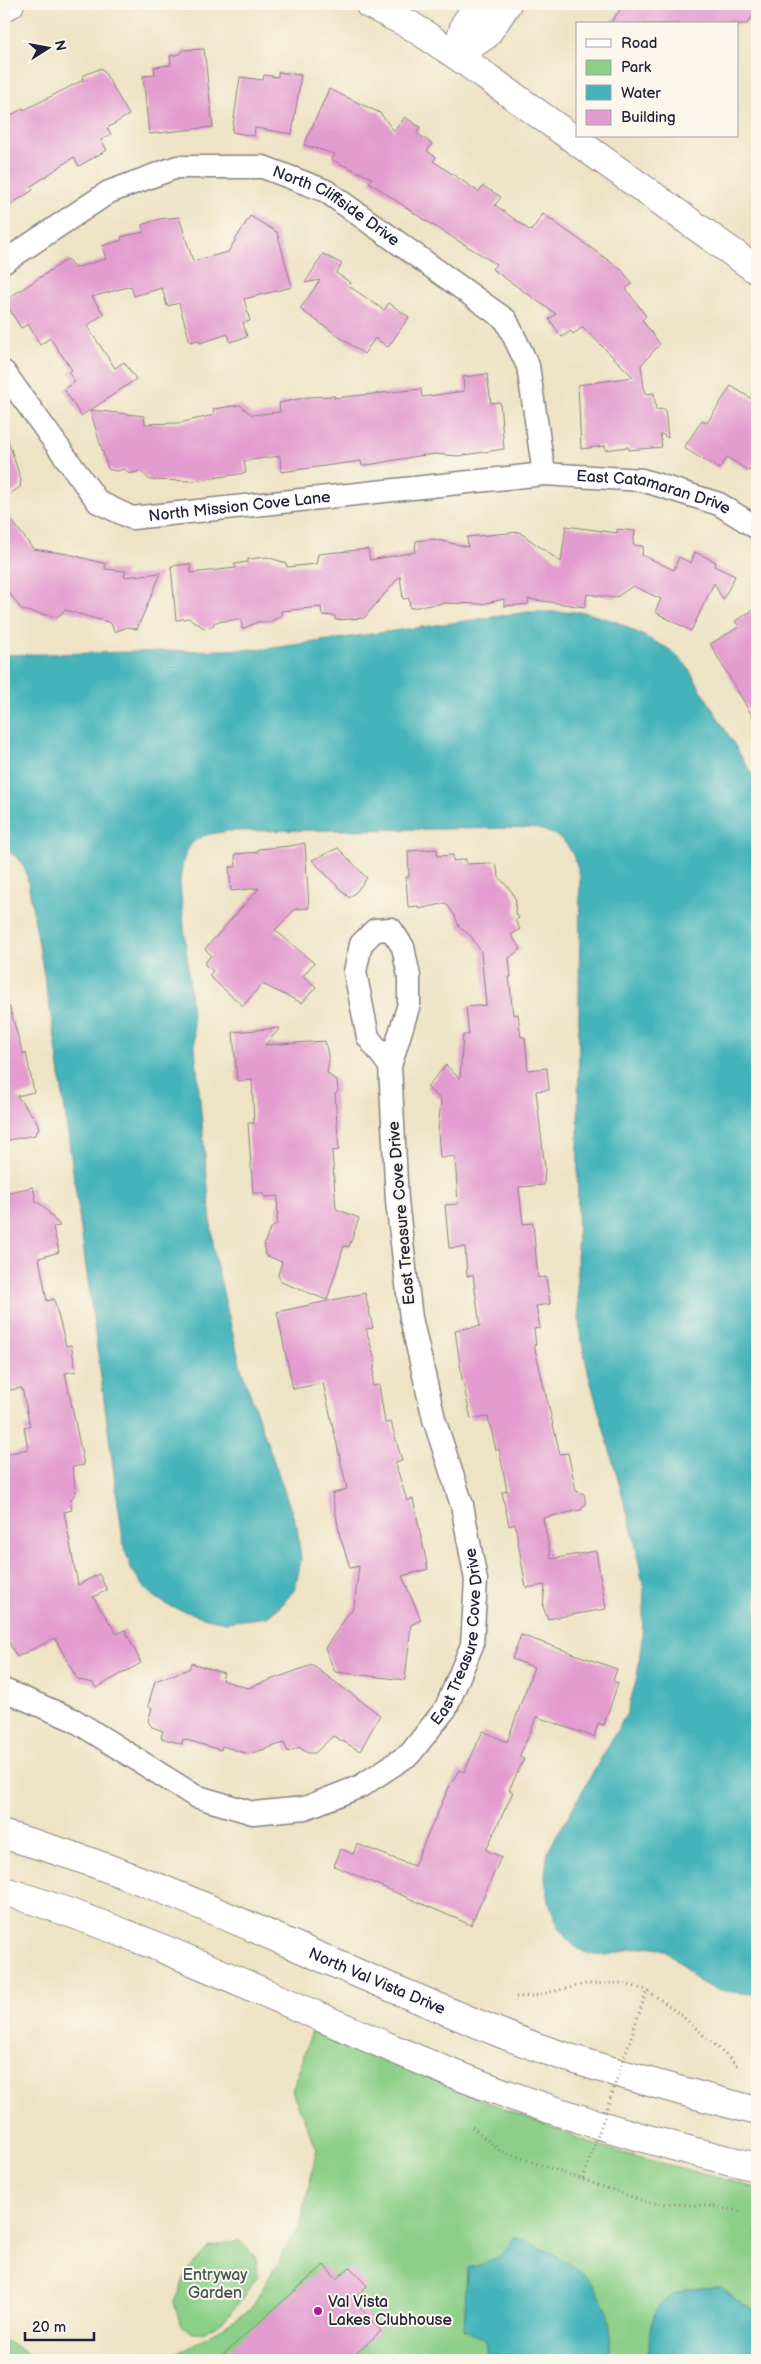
<svg xmlns="http://www.w3.org/2000/svg" width="761" height="2364" viewBox="0 0 761 2364" font-family="'Balsamiq Sans',sans-serif">
<rect width="100%" height="100%" fill="#fbf7ec"/>
<filter id="ink" filterUnits="userSpaceOnUse"><feTurbulence type="fractalNoise" baseFrequency=".02" numOctaves="2"/><feDisplacementMap in="SourceGraphic" scale="10" xChannelSelector="R" yChannelSelector="G"/><feConvolveMatrix kernelMatrix="1 2 1 2 8 2 1 2 1" color-interpolation-filters="sRGB"/></filter>
<filter id="wash" filterUnits="userSpaceOnUse"><feTurbulence type="fractalNoise" baseFrequency=".0096" numOctaves="4" result="noise"/><feDisplacementMap in="SourceGraphic" scale="20" xChannelSelector="R" yChannelSelector="G"/><feGaussianBlur stdDeviation="1.12" result="paint"/><feColorMatrix in="noise" values="0 0 0 0 0 0 0 0 0 0 0 0 0 0 0 0 0 1.4 0 .05"/><feComposite in="paint" operator="in"/></filter>
<g filter="url(#wash)">
<rect width="100%" height="100%" fill="#eee3c4"/>
<g fill="#8ccf88" stroke="#577862">
<path d="M312 2031 600 2147 757 2188V2311L735 2299 722 2287 686 2289 650 2346 648 2360H153L187 2349 250 2310 301 2224 317 2149 292 2091Z"/>
<path d="M239 2240 256 2258 258 2276C245 2294 221 2334 195 2332 191 2332 185 2327 181 2326L174 2302 188 2270 210 2247Z"/>
<path d="M4 2340 38 2360H4Z"/>
</g>
<g fill="#44b4ba" stroke="#336b7a">
<path d="M529 612H584L617 622 669 649 686 665 755 779 757 791 756 1994C739 1993 715 1992 700 1982 687 1973 675 1953 659 1948 637 1942 615 1958 595 1955 561 1950 548 1908 545 1878 545 1869 547 1860 548 1851L627 1713 637 1678 642 1638 644 1590 634 1537 589 1376 580 1333 577 1284 580 875C571 845 565 836 535 828L228 831C220 833 209 833 201 837 184 844 181 868 180 883L214 1254 241 1368 297 1527 301 1560 295 1589 282 1605 267 1617 227 1622 210 1619 171 1607 155 1597 142 1585 131 1568 124 1547 55 1038 26 871 18 858 4 848V655L265 649Z"/>
<path d="M514 2237C574 2260 622 2288 608 2360H486C488 2336 483 2339 464 2330L467 2268C490 2263 504 2258 514 2237Z"/>
<path d="M722 2287 735 2299 757 2311V2360H648C650 2348 648 2333 652 2322 663 2288 692 2288 722 2287Z"/>
</g>
<g id="blocks">
<g fill="#e39ccf">
<path d="M624 4H745L756 11 747 24H610Z"/>
<path d="M204 49 213 127 149 134 143 76 155 75 154 67 171 65 170 56 180 54 184 50Z"/>
<path d="M102 68 129 115 107 128 111 134 101 140 107 150 79 166 74 157 30 187 33 190 4 209V120L23 108 24 110 83 80 82 76 89 73Z"/>
<path d="M278 72 301 75 292 134 255 128 254 136 232 132 240 77 263 80 264 75 278 77Z"/>
<path d="M329 89 380 113 394 131 405 117 420 127 417 133 432 144 427 151 436 157 433 161 479 192 483 186 501 197 495 205 531 231 543 214 622 270 632 284 626 289 646 316 642 320 660 344 641 365 645 394 654 393 656 410 665 409 668 438 660 433 662 447 629 450 628 447 605 450V446L581 449 578 385 633 377 583 327 573 334 571 331 562 337 549 319 556 314 492 269 496 264 423 219 369 182 372 178 332 160 335 154 304 145Z"/>
<path d="M250 216 277 232 292 287 244 299 250 321 243 323 247 337 230 342 228 334 200 343 199 340 190 342 179 303 167 306 162 288 134 296 131 286 92 297 104 314 87 326 115 368 124 362 136 379 91 410 144 416 145 424 179 423 214 415 213 409 240 405 252 415 280 412 279 403 308 397 335 396 334 398 421 389 422 397 464 391 463 377 487 374 491 403 500 402 504 449 458 456 435 454 418 456 362 466 361 461 281 472 280 456 244 461 246 473 193 481 150 480 140 471 129 474 125 469 116 471 108 469 90 410 81 416 64 389 75 381 68 372 72 370 50 338 40 345 28 324 21 328 4 301 68 259 74 268 106 259 102 246 122 240 121 237 144 232 142 225 159 219 179 217 193 261 228 252Z"/>
<path d="M323 254 342 264 336 273 351 283 349 286 384 310 389 303 409 317 388 347 375 338 364 354 300 309 320 280 305 283Z"/>
<path d="M731 386 757 402V458L749 471 727 457 719 469 684 448 702 420 707 423Z"/>
<path d="M7 437 21 480 20 487 4 498V438Z"/>
<path d="M4 510 33 549 68 554 106 564 105 569 126 571 124 577 161 573 137 629 128 627 114 632 111 623 65 610 57 617 22 610 4 586Z"/>
<path d="M566 526 617 533V529L635 531 633 545 643 546 642 555 674 570 679 557 691 563 695 552 716 562 714 566 735 576 723 600 714 583 691 631 655 612 661 599 633 586 615 598 587 594 585 607 528 599 529 604 504 606V599L482 604 445 603 410 608 409 598 403 599 400 576 364 618 335 620V616L322 615 321 607 281 611V616L270 622H257L242 629 241 619 215 622 212 627 204 628 189 618 176 620 171 566 190 564 191 573 236 568 234 564 248 562V559L267 557 286 563 287 567 316 564 318 554 368 549 370 560 415 552 416 541 433 539 468 547 467 537 519 532 561 562Z"/>
<path d="M757 608V724L710 644 739 627 735 621Z"/>
<path d="M305 843 309 908 295 909 275 930 314 963 303 976 316 987 302 1003 262 984 243 1006 209 976 213 971 204 964 211 955 205 949 259 888 231 891 229 867H236L235 854 258 852V849L290 846Z"/>
<path d="M338 848 367 878 356 892 349 898 312 860Z"/>
<path d="M437 849V856L453 855V861L466 859V864L490 863 496 865 499 877 512 892 516 901 515 912 519 918 515 920 520 929 511 935 521 949 509 958 511 977H509L513 1015 518 1014 521 1037H525L528 1070 547 1068 549 1090 536 1091 545 1169 544 1185 519 1187 523 1224 533 1223 538 1278 546 1277 550 1304 536 1306 540 1328 534 1329 536 1345H534L560 1454 568 1453 576 1491 584 1494 586 1504 581 1510 543 1518 551 1559 596 1551 606 1609 548 1619 543 1607 545 1585 526 1588 515 1524 509 1526 502 1492 507 1491 499 1449 496 1450 488 1417 471 1419 462 1378 455 1330 480 1326 473 1275 467 1276 465 1247 449 1248 445 1205 458 1204 455 1156 440 1158 438 1131 441 1100 427 1087 446 1065 460 1079 463 1035H469L466 1007 486 1005 481 952 471 936 459 927 455 916 446 903 419 909 418 906 408 907 406 877H409L408 851Z"/>
<path d="M9 1006 23 1054 26 1053 34 1092 17 1096 36 1120 39 1128 35 1135 4 1141V1007Z"/>
<path d="M280 1028 265 1045 325 1041 329 1060 327 1073 337 1081 338 1091 335 1094 339 1150 332 1151 336 1209 359 1218 349 1247 344 1246 327 1300 281 1282 278 1275 282 1262 265 1255 264 1244 270 1229 277 1224 278 1196 265 1197 262 1193H253L248 1123H254L252 1080 237 1081 233 1032Z"/>
<path d="M33 1187 36 1202 42 1205 60 1226 53 1227 59 1252 39 1258 47 1301 54 1299 66 1346 71 1345 76 1371 65 1373 84 1465 72 1467 76 1493 70 1501 72 1510 64 1512 78 1585 99 1574 107 1590 93 1597 117 1634 125 1630 141 1663 96 1688 93 1683 79 1680 76 1677 55 1638 17 1657 4 1634V1455L28 1449 24 1427 30 1426 22 1388 4 1391V1193Z"/>
<path d="M365 1293 373 1328 366 1329 375 1360 372 1386 379 1385 385 1423 391 1422 402 1461 395 1462 407 1501 413 1499 428 1569 402 1576 421 1620 411 1625 405 1680 335 1672 325 1648 354 1606 359 1566 350 1568 340 1536 332 1494 347 1489 323 1383 293 1389 277 1312Z"/>
<path d="M521 1635 617 1669 613 1681 618 1683 604 1725 598 1723 594 1737 537 1717 519 1757 524 1759 509 1790 513 1792 486 1850 501 1857 471 1925 334 1866 341 1849 353 1854 357 1844 414 1866 450 1785 459 1770 464 1772 483 1731 507 1742 534 1667 512 1659Z"/>
<path d="M191 1663 224 1673 222 1680 248 1688 312 1665 380 1715 360 1751 333 1736 315 1753H308L299 1747 288 1752 284 1743 249 1754 222 1746 221 1750 183 1739 182 1744 161 1738 163 1731 152 1727 148 1721 152 1708 148 1706 155 1681 189 1669Z"/>
<path d="M324 2265 336 2279 350 2267 367 2286 353 2299 381 2331 349 2360H217Z"/>
</g>
</g>
</g>
<g filter="url(#ink)">
<use href="#blocks" fill-opacity="0" stroke="#888280" stroke-width="1"/>
<g fill="none" stroke-linecap="round" stroke-linejoin="round">
<g stroke="#888280" stroke-width="25">
<g id="street">
<path id="s1" d="M4 262 109 192 177 167H263L326 191 506 320 528 366 544 474"/>
<path id="s2" d="M4 372 98 502 132 518 544 474 642 480 719 504 757 528"/>
<path id="s3" d="M4 1690 74 1720 195 1796 253 1813 305 1808 361 1786 410 1754 446 1708 472 1645 476 1580 462 1505 434 1419 411 1318 397 1201 390 1066 409 1004V976L403 947 391 929 375 930 361 944 355 972 368 1037 390 1066"/>
</g>
</g>
<g stroke="#888280" stroke-width="30">
<g id="secondary">
<path d="M369 4 410 25 456 55 757 270"/>
<path d="M4 7 10 4"/>
<path d="M456 55 486 35 507 4"/>
<path d="M456 55 465 24 479 4"/>
<path id="s4" d="M4 1835C145 1873 275 1940 409 1995 455 2014 501 2035 548 2051 617 2074 687 2093 757 2111"/>
<path d="M4 1891C158 1938 300 2012 449 2072 549 2112 653 2143 757 2167"/>
</g>
</g>
<g stroke="#888280" stroke-width="3" stroke-dasharray="1 4" stroke-linecap="butt">
<path d="M516 1997 533 1996 586 1984 621 1983 647 1990 680 2014 740 2068"/>
<path d="M472 2127 499 2150 649 2203 709 2206 742 2211"/>
</g>
<use href="#street" stroke="#fff" stroke-width="22"/>
<use href="#secondary" stroke="#fff" stroke-width="28"/>
<path stroke="#888280" stroke-width="3" stroke-dasharray="1 4" stroke-linecap="butt" d="M583 2179 647 1990"/>
</g>
</g>
<circle fill="#b5179e" stroke="#fbf7ec" stroke-width="2" cx="318" cy="2311" r="5"/>
<g text-anchor="middle" dominant-baseline="central" stroke-width="4" stroke-linejoin="round" paint-order="stroke">
<g font-size="16" fill="#22223b" stroke="#fbf7ec">
<text stroke="none"><textPath href="#s1" startOffset="368">North Cliffside Drive</textPath></text>
<text stroke="none"><textPath href="#s2" startOffset="724">East Catamaran Drive</textPath></text>
<text stroke="none"><textPath href="#s2" startOffset="306">North Mission Cove Lane</textPath></text>
<text transform="translate(402 1213) rotate(-95)">East Treasure Cove Drive</text>
<text stroke="none"><textPath href="#s3" startOffset="582">East Treasure Cove Drive</textPath></text>
<text stroke="none"><textPath href="#s4" startOffset="401">North Val Vista Drive</textPath></text>
</g>
<g font-size="16" fill="#425652" stroke="#fbf7ec">
<text x="215" y="2275">Entryway<tspan x="215" dy="18">Garden</tspan></text>
</g>
<g font-size="16" fill="#22223b" stroke="#fbf7ec" text-anchor="start">
<text x="328" y="2302">Val Vista<tspan x="328" dy="18">Lakes Clubhouse</tspan></text>
</g>
</g>
<rect width="761" height="2364" fill="none" stroke="#fbf7ec" stroke-width="20"/>
<rect x="576" y="22" width="162" height="115" fill="#fbf7ec" stroke="#a4a2a5"/>
<rect x="586" y="39" width="25" height="8" fill="#ffffff" stroke="#a4a2a5"/>
<text x="621" y="48" font-size="15" fill="#22223b">Road</text>
<rect x="586" y="60" width="25" height="15" fill="#8ccf88" stroke="#a4a2a5"/>
<text x="621" y="72" font-size="15" fill="#22223b">Park</text>
<rect x="586" y="85" width="25" height="15" fill="#44b4ba" stroke="#a4a2a5"/>
<text x="621" y="98" font-size="15" fill="#22223b">Water</text>
<rect x="586" y="110" width="25" height="15" fill="#e39ccf" stroke="#a4a2a5"/>
<text x="621" y="122" font-size="15" fill="#22223b">Building</text>
<g transform="translate(48 48) rotate(79)" stroke="#fbf7ec" stroke-width="4" paint-order="stroke">
<path d="M0-4L9 19L0 12L-9 19Z" fill="#22223b"/>
<text y="-8" font-size="14" font-weight="bold" text-anchor="middle" fill="#22223b">N</text>
</g>
<path d="M25 2332v8h69v-8" fill="none" stroke="#22223b" stroke-width="2.5"/>
<text x="32" y="2332" font-size="15" fill="#22223b" stroke="#fbf7ec" stroke-width="4" paint-order="stroke">20 m</text>
</svg>
